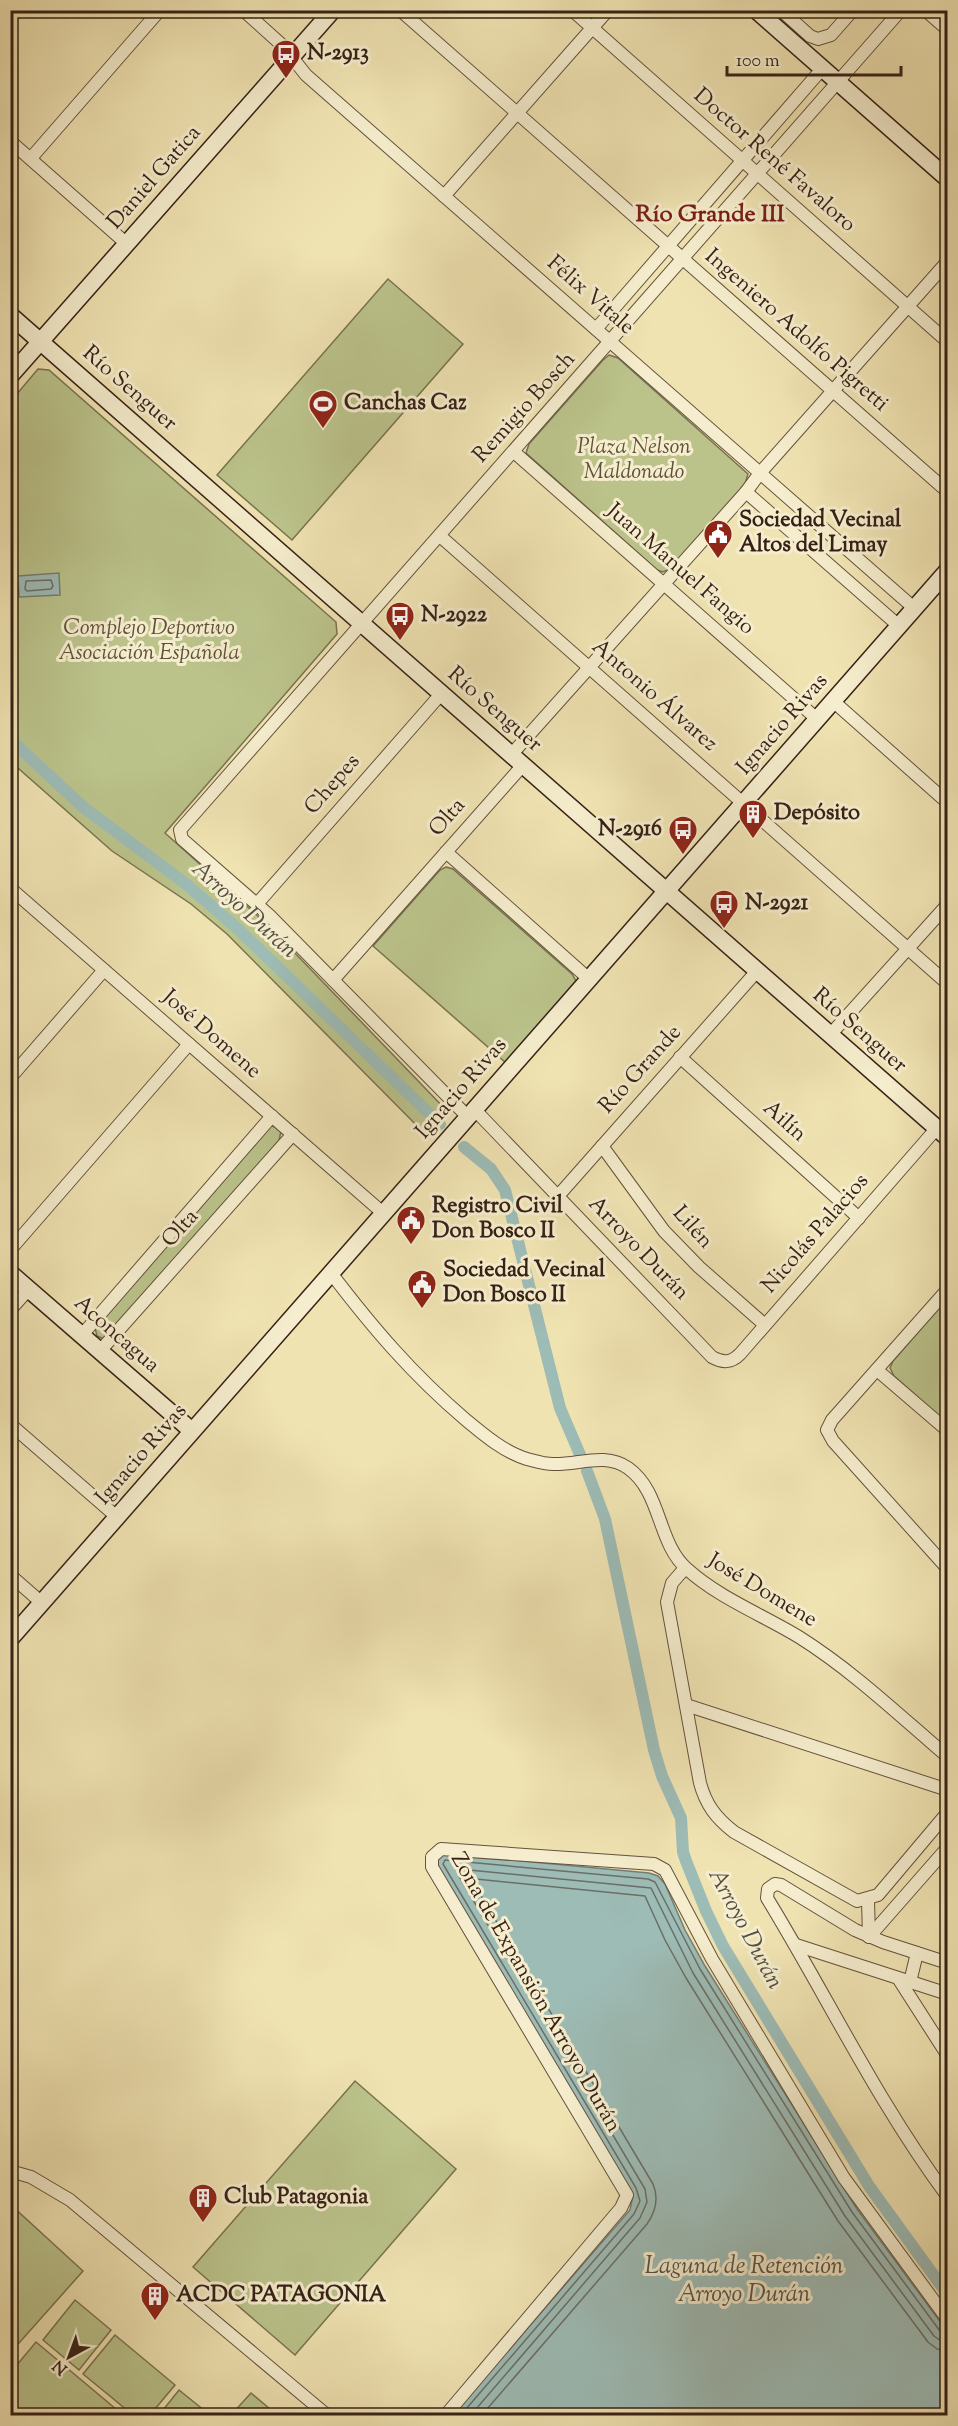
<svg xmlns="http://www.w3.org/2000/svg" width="958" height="2426" viewBox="0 0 958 2426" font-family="'Sorts Mill Goudy',serif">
<rect width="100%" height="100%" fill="#f0e3b2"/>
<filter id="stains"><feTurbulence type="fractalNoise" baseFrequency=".00333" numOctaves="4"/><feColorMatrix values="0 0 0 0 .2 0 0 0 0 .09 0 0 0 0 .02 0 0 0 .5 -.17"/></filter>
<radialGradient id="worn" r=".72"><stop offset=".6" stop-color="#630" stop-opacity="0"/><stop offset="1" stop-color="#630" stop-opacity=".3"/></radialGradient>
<g fill="#bbc38b" stroke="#787251" stroke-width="1.5">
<path d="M388 279 463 344 292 540 217 475Z"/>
<path d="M609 355 618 358 748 474 745 484 670 569 663 572 657 570 526 453 529 444 603 360Z"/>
<path d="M38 369 49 370 336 622 337 634 165 833 267 924 449 1113 428 1137 227 934 191 904 112 851 11 762V401Z"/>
<path d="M446 867 453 869 572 974 576 981 506 1063 373 946 440 870Z"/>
<path d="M271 1126 277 1127 281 1131 279 1141 104 1339 97 1336 95 1328Z"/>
<path d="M947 1304V1423L894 1376 890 1368 893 1361 939 1308Z"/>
<path d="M355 2081 456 2169 295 2355 193 2267Z"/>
<path d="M11 2205 83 2271 11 2352Z"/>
<path d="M75 2300 111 2330 79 2370 43 2340Z"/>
<path d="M115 2335 175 2385 150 2415H133L83 2374Z"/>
<path d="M36 2342 123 2415H11V2372Z"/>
<path d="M179 2390 210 2415H159Z"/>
<path d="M251 2393 277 2415H231Z"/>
</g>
<g fill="#9dbcb6" stroke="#747e76" stroke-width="1.5">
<path d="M59 573 60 595 19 597 18 576Z"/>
<path d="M446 1854 649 1873 658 1876 665 1884 685 1930 705 1966 857 2209 947 2331V2415H452L630 2210 633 2196 436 1864 440 1855Z"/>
</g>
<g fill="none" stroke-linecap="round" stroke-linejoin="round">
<g stroke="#6a6e66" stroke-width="1.5">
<path d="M51 580 53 586 51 589 27 591 25 589 26 581Z"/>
<path d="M460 2416 634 2214 640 2201 636 2188 443 1864 445 1860 648 1879 655 1882 700 1969 852 2212 940 2331 948 2334"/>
<path d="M470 2416 640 2218 647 2202 645 2189 457 1873 459 1869 651 1888 693 1973 845 2216 934 2336 941 2341 948 2342"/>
<path d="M481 2416 647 2224C656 2211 659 2198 653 2184L474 1884 476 1879 645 1896 665 1940 686 1978 838 2221 928 2342 937 2349 948 2351"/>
</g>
<g stroke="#9dbcb6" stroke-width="12">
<path d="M10 739 83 807 186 884 237 928 440 1124"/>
<path d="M464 1147 491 1169 505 1190 560 1408 581 1457"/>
<path d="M587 1471 605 1519 654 1750 662 1776 681 1818 683 1852 686 1861 706 1911 723 1946 869 2186 948 2295"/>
</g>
<g stroke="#64523e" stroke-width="14">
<g id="street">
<path d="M243 10 283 46 306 75 914 608"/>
<path d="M400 10 948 492"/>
<path d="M572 10 948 342"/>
<path d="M781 10 810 36 818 39 831 35 853 10"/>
<path d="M925 10 948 30"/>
<path d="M10 141 127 244"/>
<path d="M31 158 160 10"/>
<path d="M444 196 608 10"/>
<path d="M596 329 822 69"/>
<path d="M514 452 817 719"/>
<path d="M746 492 899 626"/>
<path d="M440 536 948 984"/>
<path d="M833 701 948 803"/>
<path d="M511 755 746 492 760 473 948 261"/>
<path d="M446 852 589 979"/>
<path d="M10 888 383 1213"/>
<path d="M257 904 441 694"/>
<path d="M333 980 523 765"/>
<path d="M830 1035 948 904"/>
<path d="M680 1057 859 1218"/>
<path d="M10 1078 104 970"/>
<path d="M474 1109 712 1357C723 1363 731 1363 740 1354L936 1129"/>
<path d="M468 1117 269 915 182 839 180 830 901 10"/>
<path d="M602 1146 664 1231 699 1267 765 1325"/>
<path d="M558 1196 757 971"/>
<path d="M10 1250 189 1044"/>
<path d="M331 1273C373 1328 412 1374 466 1420 484 1435 504 1452 527 1459 535 1461 544 1464 553 1464 579 1465 605 1452 628 1468 662 1492 657 1543 687 1569 719 1598 763 1615 799 1637 853 1671 900 1716 948 1757"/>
<path d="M948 1289 832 1420 827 1430 833 1441 948 1569"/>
<path d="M10 1310 29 1289"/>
<path d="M82 1335 272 1116"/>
<path d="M100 1351 293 1134"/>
<path d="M877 1370 948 1431"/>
<path d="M10 1424 117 1517"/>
<path d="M685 1568 672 1583 667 1602 700 1783C706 1805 716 1818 734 1832L857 1901 878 1895 948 1812"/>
<path d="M10 1575 42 1603"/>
<path d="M686 1705 948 1790"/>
<path d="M868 1900 869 1937"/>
<path d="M869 1937 948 1847"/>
<path d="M796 1945 948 1994"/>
<path d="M948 1963 883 1942 855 1930 781 1885 775 1884 768 1889 767 1898C828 1998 878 2103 948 2197"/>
<path d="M898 1978 948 2056"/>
<path d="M910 1982 917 1953"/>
<path d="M10 2171 31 2177 70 2200 328 2416"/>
<path d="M445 2416 621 2208 627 2195 432 1867V1857L441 1849 654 1864 665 1870 712 1959 844 2178 948 2320"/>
</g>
</g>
<g stroke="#362117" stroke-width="19">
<g id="secondary">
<path d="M756 10 948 179"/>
<path d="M10 315 948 1138"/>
<path d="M10 376 333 10"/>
<path d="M10 1273 192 1431"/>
<path d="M10 1639 948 570"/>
</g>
</g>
<use href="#street" stroke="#f5edcd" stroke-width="12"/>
<use href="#secondary" stroke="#f5edcd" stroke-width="16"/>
</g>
<defs>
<g id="bus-pin" transform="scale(1.5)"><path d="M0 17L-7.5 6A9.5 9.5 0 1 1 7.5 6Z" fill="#8f2418" stroke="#f5edcd"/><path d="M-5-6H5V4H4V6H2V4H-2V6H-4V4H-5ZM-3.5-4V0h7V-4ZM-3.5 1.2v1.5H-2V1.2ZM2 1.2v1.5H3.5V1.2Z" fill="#fff"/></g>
<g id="stadium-pin" transform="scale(1.5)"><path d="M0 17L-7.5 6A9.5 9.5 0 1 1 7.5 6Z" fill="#8f2418" stroke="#f5edcd"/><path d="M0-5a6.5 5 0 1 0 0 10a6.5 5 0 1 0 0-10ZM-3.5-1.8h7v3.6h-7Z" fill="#fff"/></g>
<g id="civic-pin" transform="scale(1.5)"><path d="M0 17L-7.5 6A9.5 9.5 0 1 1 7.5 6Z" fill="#8f2418" stroke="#f5edcd"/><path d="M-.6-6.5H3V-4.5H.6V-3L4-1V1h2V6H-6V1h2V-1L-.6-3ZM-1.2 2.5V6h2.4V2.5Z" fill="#fff"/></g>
<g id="building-pin" transform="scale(1.5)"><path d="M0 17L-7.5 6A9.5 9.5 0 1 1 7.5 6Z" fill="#8f2418" stroke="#f5edcd"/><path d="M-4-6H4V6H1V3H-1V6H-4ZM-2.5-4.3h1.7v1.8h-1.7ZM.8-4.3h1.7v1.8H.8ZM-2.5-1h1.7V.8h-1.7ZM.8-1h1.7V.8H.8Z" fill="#fff"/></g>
</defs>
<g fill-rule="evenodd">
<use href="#bus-pin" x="286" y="54"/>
<use href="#stadium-pin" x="323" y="404"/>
<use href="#civic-pin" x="718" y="534"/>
<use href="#bus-pin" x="400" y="616"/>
<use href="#building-pin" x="753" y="814"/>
<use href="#bus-pin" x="683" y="830"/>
<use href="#bus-pin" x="724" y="904"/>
<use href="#civic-pin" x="411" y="1220"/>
<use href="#civic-pin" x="422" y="1284"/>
<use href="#building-pin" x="203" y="2198"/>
<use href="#building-pin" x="155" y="2296"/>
</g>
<g text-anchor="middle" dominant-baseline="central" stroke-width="6" stroke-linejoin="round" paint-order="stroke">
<g font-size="22" font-weight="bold" fill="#362117" stroke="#f5edcd" text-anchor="start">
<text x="307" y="54">N-2913</text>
<text x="344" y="404">Canchas Caz</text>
<text x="739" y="521">Sociedad Vecinal<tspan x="739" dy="25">Altos del Limay</tspan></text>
<text x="421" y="616">N-2922</text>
<text x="774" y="814">Depósito</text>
<text x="662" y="830" text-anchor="end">N-2916</text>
<text x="745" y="904">N-2921</text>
<text x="432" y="1207">Registro Civil<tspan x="432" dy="25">Don Bosco II</tspan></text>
<text x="443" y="1271">Sociedad Vecinal<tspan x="443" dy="25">Don Bosco II</tspan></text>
<text x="224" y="2198">Club Patagonia</text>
<text x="176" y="2296">ACDC PATAGONIA</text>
</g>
<g font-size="22" fill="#362117" stroke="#f5edcd">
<text transform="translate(774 161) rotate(41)">Doctor René Favaloro</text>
<text transform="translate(155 178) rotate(-49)">Daniel Gatica</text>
<text transform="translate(590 296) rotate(41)">Félix Vitale</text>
<text transform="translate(796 331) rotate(41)">Ingeniero Adolfo Pigretti</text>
<text transform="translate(129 389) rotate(41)">Río Senguer</text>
<text transform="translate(525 408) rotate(-48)">Remigio Bosch</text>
<text transform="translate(680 570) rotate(41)">Juan Manuel Fangio</text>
<text transform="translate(654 696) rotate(41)">Antonio Álvarez</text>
<text transform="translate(494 710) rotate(41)">Río Senguer</text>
<text transform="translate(783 725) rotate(-49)">Ignacio Rivas</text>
<text transform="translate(333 785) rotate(-49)">Chepes</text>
<text transform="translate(448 818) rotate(-49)">Olta</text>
<text transform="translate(859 1031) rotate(41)">Río Senguer</text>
<text transform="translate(211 1035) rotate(41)">José Domene</text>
<text transform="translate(641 1070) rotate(-48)">Río Grande</text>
<text transform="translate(462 1089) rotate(-49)">Ignacio Rivas</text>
<text transform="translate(784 1122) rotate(42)">Ailín</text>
<text transform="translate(692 1228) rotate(48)">Lilén</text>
<text transform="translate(181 1229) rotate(-48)">Olta</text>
<text transform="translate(816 1234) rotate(-49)">Nicolás Palacios</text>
<text transform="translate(638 1249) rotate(46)">Arroyo Durán</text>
<text transform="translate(116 1335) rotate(41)">Aconcagua</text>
<text transform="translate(142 1455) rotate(-49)">Ignacio Rivas</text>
<text transform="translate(762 1591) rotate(31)">José Domene</text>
<text transform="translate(535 1993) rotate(60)">Zona de Expansión Arroyo Durán</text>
</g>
<g font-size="22" font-style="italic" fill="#5e523a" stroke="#f5edcd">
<text x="634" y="448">Plaza Nelson<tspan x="634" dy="25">Maldonado</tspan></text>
<text x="149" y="629">Complejo Deportivo<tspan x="149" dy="25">Asociación Española</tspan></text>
</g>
<g font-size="24" font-weight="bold" fill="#7a1f14" stroke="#f5edcd">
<text x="710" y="215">Río Grande III</text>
</g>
<g font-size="24" font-style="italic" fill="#555047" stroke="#f5edcd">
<text transform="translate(244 910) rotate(42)">Arroyo Durán</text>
<text transform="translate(745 1929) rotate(62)">Arroyo Durán</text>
<text x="744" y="2267">Laguna de Retención<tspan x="744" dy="28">Arroyo Durán</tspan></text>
</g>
</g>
<rect width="958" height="2426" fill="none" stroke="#f0e3b2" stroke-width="36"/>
<rect x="12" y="12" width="934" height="2402" fill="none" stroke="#362117" stroke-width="3"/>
<rect x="18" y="18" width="922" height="2390" fill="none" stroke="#362117" stroke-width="1.5"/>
<g transform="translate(69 2357) rotate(221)" stroke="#f5edcd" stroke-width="4.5" paint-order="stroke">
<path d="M0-4.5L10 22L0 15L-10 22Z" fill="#362117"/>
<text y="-9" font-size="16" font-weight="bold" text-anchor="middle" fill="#362117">N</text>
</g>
<path d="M727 66v9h174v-9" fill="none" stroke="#362117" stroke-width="3"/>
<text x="736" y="66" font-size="18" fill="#362117" stroke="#f5edcd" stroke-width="4.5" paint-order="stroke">100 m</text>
<rect width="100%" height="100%" filter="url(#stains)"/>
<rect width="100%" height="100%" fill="url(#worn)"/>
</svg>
